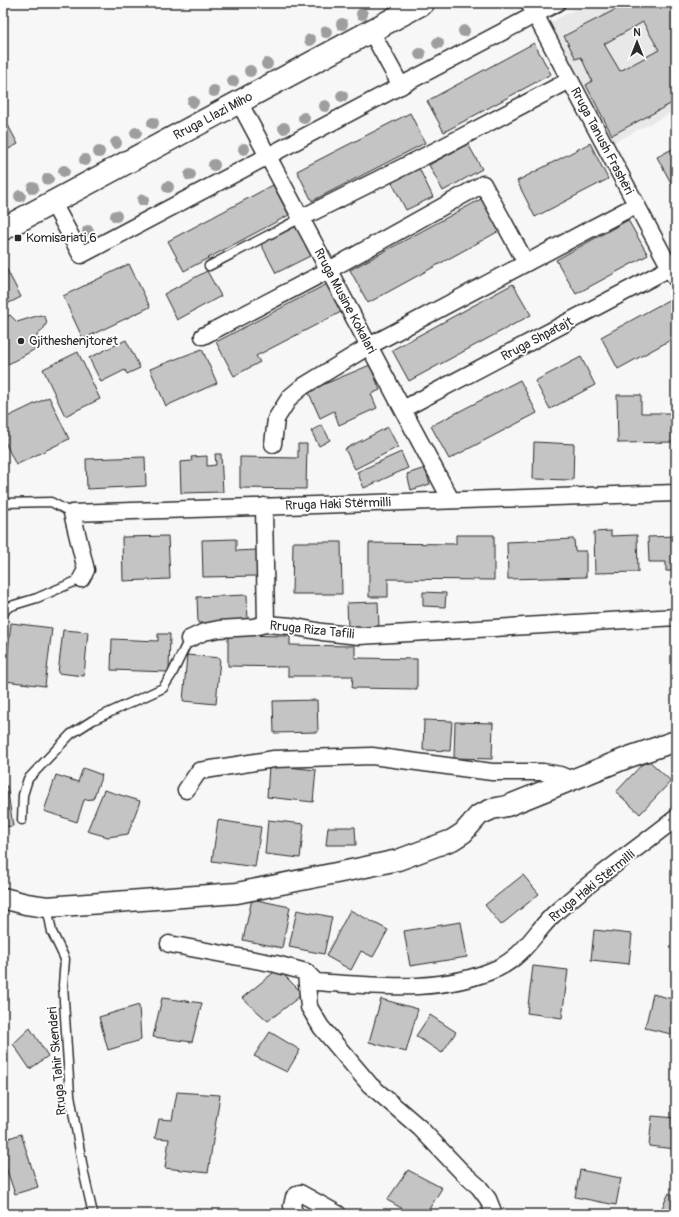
<svg xmlns="http://www.w3.org/2000/svg" width="679" height="1217" viewBox="0 0 679 1217" font-family="Pangolin,sans-serif">
<rect width="100%" height="100%" fill="#f7f7f7"/>
<filter id="ink" filterUnits="userSpaceOnUse"><feTurbulence type="fractalNoise" baseFrequency=".025" numOctaves="2"/><feDisplacementMap in="SourceGraphic" scale="8" xChannelSelector="R" yChannelSelector="G"/><feConvolveMatrix kernelMatrix="1 2 1 2 8 2 1 2 1" color-interpolation-filters="sRGB"/></filter>
<g filter="url(#ink)">
<path fill="#e8e8e8" d="M587 3H676V110L613 143 549 23Z"/>
<g fill="#c4c4c4" stroke="#2b2b2b" fill-rule="evenodd">
<path d="M628 3H676V101L612 135 586 85 592 81 581 57 576 59 564 36ZM643 22 659 50 620 71 604 44Z"/>
<path d="M534 43 551 74 444 132 427 101Z"/>
<path d="M410 113 425 143 312 201 297 171Z"/>
<path d="M3 116 18 144 3 152Z"/>
<path d="M590 143 608 179 535 217 517 181Z"/>
<path d="M468 144 482 169 443 191 429 165Z"/>
<path d="M676 147V192L657 157Z"/>
<path d="M418 166 433 197 406 210 390 179Z"/>
<path d="M273 185 289 215 184 271 168 241Z"/>
<path d="M483 198 501 230 368 303 350 270Z"/>
<path d="M628 220 648 255 576 294 556 260Z"/>
<path d="M296 226 312 255 276 273 261 244Z"/>
<path d="M129 264 150 307 83 339 63 296Z"/>
<path d="M5 266 21 297 3 306V267Z"/>
<path d="M207 271 221 296 177 320 164 294Z"/>
<path d="M327 284 341 312 256 356 260 362 234 376 216 342Z"/>
<path d="M513 284 531 315 409 381 392 350Z"/>
<path d="M672 298 676 304V337L618 369 601 337Z"/>
<path d="M10 315 17 322 40 315 45 317 47 322 43 330 37 335 39 347 3 367V318Z"/>
<path d="M126 340 140 368 127 374 125 370 101 382 89 358Z"/>
<path d="M202 349 217 383 166 406 150 369Z"/>
<path d="M78 352 100 399 65 416 43 369Z"/>
<path d="M581 357 595 385 550 409 535 381Z"/>
<path d="M370 365 380 390 371 394 377 408 339 425 334 411 320 418 308 391Z"/>
<path d="M520 380 537 413 449 459 431 426Z"/>
<path d="M617 395H641V413H676V442L618 443Z"/>
<path d="M49 397 69 439 16 465 3 438V419Z"/>
<path d="M322 425 330 440 319 446 311 431Z"/>
<path d="M388 427 398 447 355 469 345 449Z"/>
<path d="M534 442 574 444 573 480 533 479Z"/>
<path d="M298 444H307L306 489 240 488V457L298 458Z"/>
<path d="M401 452 408 468 364 488 357 472Z"/>
<path d="M215 454H221L223 492 181 493 180 462 192 461 191 457 207 456V466L216 465Z"/>
<path d="M145 457 146 486 87 489 86 459Z"/>
<path d="M425 468 430 484 411 490 407 474Z"/>
<path d="M611 531V536L637 535 638 572 595 573 594 532Z"/>
<path d="M456 535H494V580L388 579V597H369V543L456 544Z"/>
<path d="M168 536 170 579 123 581 122 537Z"/>
<path d="M676 536V571H666V562H649L648 537Z"/>
<path d="M236 539V551L257 550 258 576 203 577 202 540Z"/>
<path d="M574 539 575 551H586V577L508 579 507 542Z"/>
<path d="M293 542H341L342 594H292Z"/>
<path d="M423 592 446 593 445 607 423 606Z"/>
<path d="M247 595 248 622 198 623 197 597Z"/>
<path d="M378 602 379 627 348 628 347 603Z"/>
<path d="M11 623 52 628 45 686 5 681Z"/>
<path d="M63 630 88 632 84 676 58 673Z"/>
<path d="M158 634H170L169 672 111 670 112 639 158 641Z"/>
<path d="M228 635 290 636V645L355 646V658L417 659V689L352 688 353 676H288V667L228 666Z"/>
<path d="M187 655 220 658 216 704 183 701Z"/>
<path d="M317 700 318 732 274 733 273 701Z"/>
<path d="M424 720 452 721 450 751 423 750Z"/>
<path d="M455 722 493 723 492 759 454 758Z"/>
<path d="M647 759 671 781 640 814 616 792Z"/>
<path d="M269 765 316 770 313 802 267 797Z"/>
<path d="M83 768 102 775 93 799 84 800 77 822 44 811 56 775 78 782Z"/>
<path d="M3 786H7L13 826 3 827Z"/>
<path d="M104 790 140 801 128 834 108 837 87 831Z"/>
<path d="M218 820 261 827 255 867 212 861Z"/>
<path d="M268 820 304 824 300 858 265 854Z"/>
<path d="M328 827H355L356 845H326Z"/>
<path d="M523 875 539 894 501 925 485 905Z"/>
<path d="M252 899 290 907 282 948 243 940Z"/>
<path d="M297 910 332 917 324 954 289 947Z"/>
<path d="M350 910 388 930 373 957 361 951 351 970 326 956Z"/>
<path d="M461 922 467 957 410 966 404 931Z"/>
<path d="M594 930 632 934 629 964 591 960Z"/>
<path d="M533 966 568 970 562 1018 527 1013Z"/>
<path d="M278 969 303 994 268 1021 242 998Z"/>
<path d="M653 994 676 1000V1035L645 1028Z"/>
<path d="M162 998 202 1003 192 1042 153 1037Z"/>
<path d="M381 999 418 1009 406 1052 369 1042Z"/>
<path d="M139 1005 141 1040 108 1050 99 1017Z"/>
<path d="M430 1015 456 1032 442 1053 416 1036Z"/>
<path d="M30 1028 48 1056 30 1069 13 1044Z"/>
<path d="M270 1032 300 1050 287 1072 254 1056Z"/>
<path d="M177 1092 220 1095 208 1173 165 1168 169 1139 155 1138 159 1119 172 1120Z"/>
<path d="M652 1116 676 1118V1149L649 1146Z"/>
<path d="M21 1134 38 1187 15 1194 3 1159V1140Z"/>
<path d="M408 1170 442 1188 426 1214H412L387 1200Z"/>
<path d="M580 1170 621 1178 616 1205 575 1197Z"/>
<path d="M669 1193 676 1197V1214H659Z"/>
</g>
<g fill="none" stroke-linecap="round" stroke-linejoin="round">
<g stroke="#2b2b2b" stroke-width="11">
<g id="service">
<path d="M209 266 301 218"/>
<path d="M3 503 51 502 72 513"/>
<path d="M3 614 7 608 14 605 37 598 81 579"/>
<path d="M22 820 23 795 28 779 71 734 93 720 163 688 172 674 189 639"/>
<path d="M47 907 52 932 65 959 63 985 70 1095 84 1174 93 1214"/>
</g>
</g>
<g stroke="#2b2b2b" stroke-width="19">
<g id="minor">
<path d="M529 3 676 279"/>
<path d="M371 31 401 86"/>
<path d="M239 102 451 500"/>
<path d="M53 203 81 255 557 3"/>
<path d="M301 218 437 150 570 80"/>
<path d="M203 336 329 270 483 184 526 263"/>
<path d="M403 409 670 268"/>
<path d="M273 444 276 419 290 397 302 387 369 346 636 205"/>
<path d="M264 506 266 624"/>
<path d="M81 579 86 570 72 513 676 493"/>
<path d="M189 639 204 632 219 629 253 627 266 624 291 626 322 632 359 636 676 617"/>
<path d="M186 790 199 771 274 759 372 756 492 772H543L560 775 572 780"/>
<path d="M169 944 276 964 306 972 316 982C377 986 441 994 498 968 525 955 534 933 554 914 592 879 636 850 676 818"/>
<path d="M306 972 309 1007 321 1027 370 1085 420 1128 461 1171 479 1187 488 1199 494 1214"/>
<path d="M295 1214 292 1206 294 1197 300 1193 338 1214"/>
</g>
</g>
<g stroke="#2b2b2b" stroke-width="23">
<path id="tertiary" d="M3 898 26 904 47 907 237 893 361 868 398 860 452 840 463 833 479 815 492 809 507 806 629 757 676 741"/>
</g>
<g stroke="#2b2b2b" stroke-width="25">
<path id="primary" d="M3 229 423 3"/>
</g>
<use href="#service" stroke="#fff" stroke-width="8"/>
<use href="#minor" stroke="#fff" stroke-width="16"/>
<use href="#tertiary" stroke="#fff" stroke-width="20"/>
<use href="#primary" stroke="#fff" stroke-width="22"/>
</g>
<g fill="#9e9e9e">
<circle cx="362" cy="14" r="6"/>
<circle cx="342" cy="24" r="6"/>
<circle cx="464" cy="31" r="6"/>
<circle cx="326" cy="32" r="6"/>
<circle cx="310" cy="40" r="6"/>
<circle cx="438" cy="43" r="6"/>
<circle cx="420" cy="54" r="6"/>
<circle cx="267" cy="64" r="6"/>
<circle cx="250" cy="71" r="6"/>
<circle cx="233" cy="81" r="6"/>
<circle cx="214" cy="91" r="6"/>
<circle cx="342" cy="96" r="6"/>
<circle cx="193" cy="102" r="6"/>
<circle cx="325" cy="106" r="6"/>
<circle cx="304" cy="118" r="6"/>
<circle cx="153" cy="123" r="6"/>
<circle cx="284" cy="128" r="6"/>
<circle cx="136" cy="133" r="6"/>
<circle cx="116" cy="143" r="6"/>
<circle cx="244" cy="149" r="6"/>
<circle cx="99" cy="152" r="6"/>
<circle cx="85" cy="160" r="6"/>
<circle cx="214" cy="165" r="6"/>
<circle cx="64" cy="171" r="6"/>
<circle cx="190" cy="175" r="6"/>
<circle cx="48" cy="179" r="6"/>
<circle cx="168" cy="187" r="6"/>
<circle cx="33" cy="188" r="6"/>
<circle cx="20" cy="196" r="6"/>
<circle cx="143" cy="200" r="6"/>
<circle cx="116" cy="216" r="6"/>
<circle cx="88" cy="231" r="6"/>
</g>
</g>
<g fill="#2b2b2b" stroke="#fff" stroke-width="1.5">
<rect x="14" y="234" width="8" height="8" rx="2"/>
<circle cx="21" cy="341" r="4"/>
</g>
<g text-anchor="middle" dominant-baseline="central" stroke-width="3.5" stroke-linejoin="round" paint-order="stroke">
<g font-size="13" fill="#2b2b2b" stroke="#fff">
<text transform="translate(213 116) rotate(-28)">Rruga Llazi Miho</text>
<text transform="translate(602 141) rotate(62)">Rruga Tanush Frashëri</text>
<text transform="translate(345 301) rotate(62)">Rruga Musine Kokalari</text>
<text transform="translate(537 339) rotate(-28)">Rruga Shpatajt</text>
<text transform="translate(338 504) rotate(-2)">Rruga Haki Stërmilli</text>
<text transform="translate(312 630) rotate(6)">Rruga Riza Tafili</text>
<text transform="translate(592 886) rotate(-39)">Rruga Haki Stërmilli</text>
<text transform="translate(57 1061) rotate(-95)">Rruga Tahir Skenderi</text>
</g>
<g font-size="13" fill="#2b2b2b" stroke="#fff" text-anchor="start">
<text x="26" y="238">Komisariati 6</text>
<text x="29" y="341">Gjitheshenjtorët</text>
</g>
</g>
<rect width="679" height="1217" fill="none" stroke="#fff" stroke-width="16"/>
<rect x="8" y="8" width="663" height="1201" fill="none" stroke="#2b2b2b" stroke-width="1.5" filter="url(#ink)"/>
<g transform="translate(637 42)" stroke="#ffffff" stroke-width="3" paint-order="stroke">
<path d="M0-3L7 15L0 10L-7 15Z" fill="#2b2b2b"/>
<text y="-6" font-size="11" font-weight="bold" text-anchor="middle" fill="#2b2b2b">N</text>
</g>
</svg>
